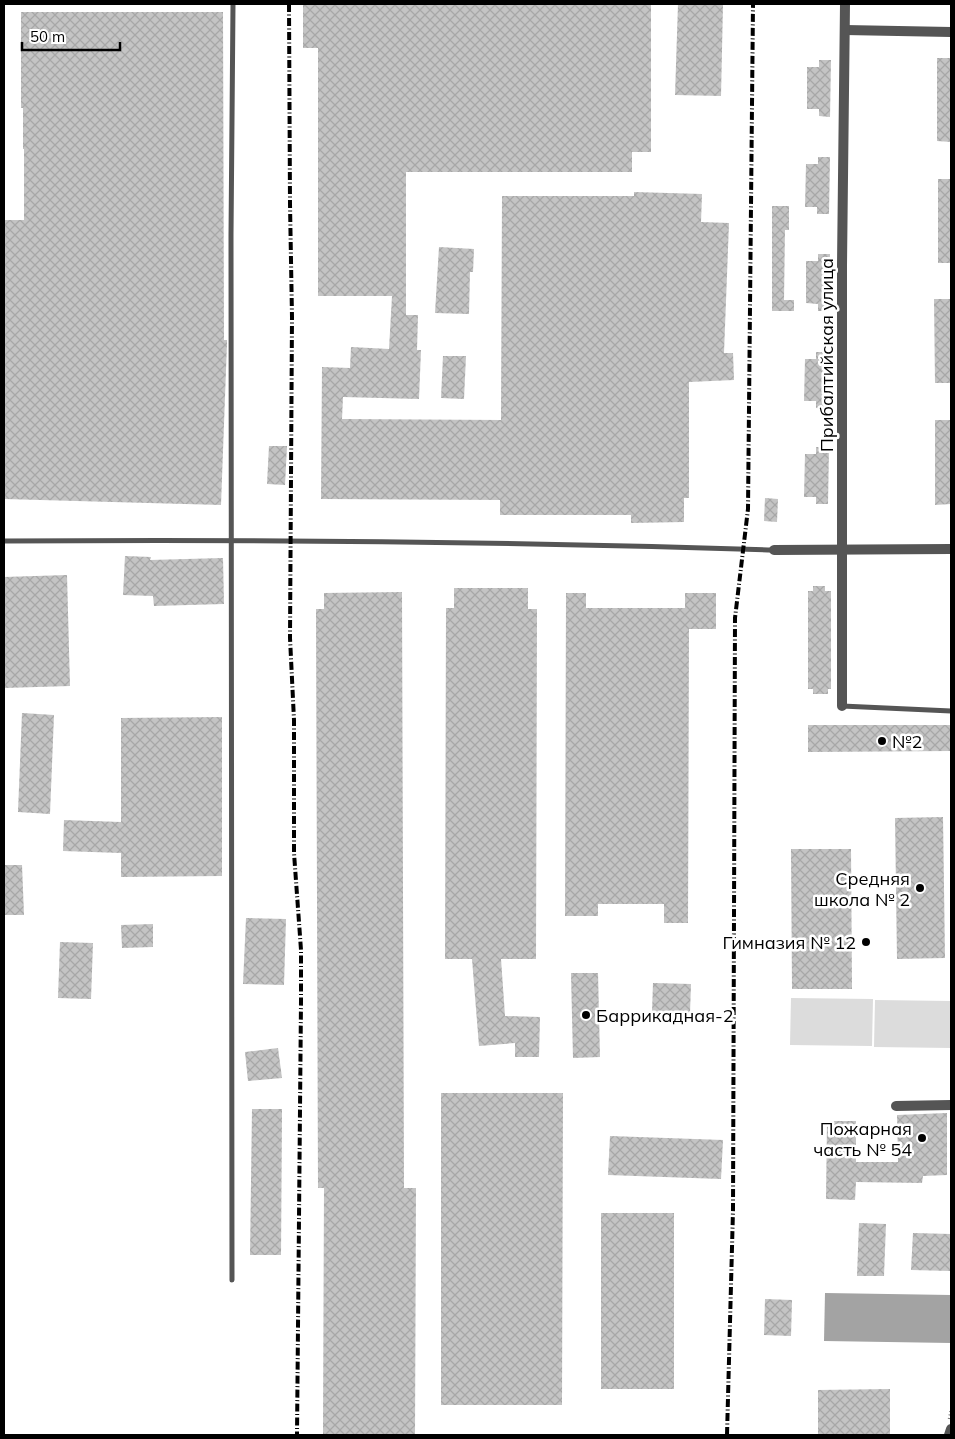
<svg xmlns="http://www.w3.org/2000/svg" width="955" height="1439" viewBox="0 0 955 1439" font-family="Mulish,sans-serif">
<defs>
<pattern id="building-cross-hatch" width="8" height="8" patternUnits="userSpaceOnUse" patternTransform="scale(1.25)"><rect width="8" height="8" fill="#c4c4c4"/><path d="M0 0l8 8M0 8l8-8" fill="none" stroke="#a7a7a7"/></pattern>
</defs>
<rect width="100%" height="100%" fill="#fff"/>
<g fill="#dcdcdc">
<path d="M791 998 873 999 872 1046 790 1045Z"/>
<path d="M875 1000 951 1001V1048L874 1047Z"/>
</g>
<path fill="#a3a3a3" d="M825 1293 951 1295V1343L824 1341Z"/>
<g fill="url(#building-cross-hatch)">
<path d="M303 4H651V152H632V172H406V315H418L417 350H421L419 399 343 397 342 419 501 420 502 196H634V192L702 194 701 222 729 223 724 353H733L734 380 689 382V498H684V522L631 523V515H500V500L321 499 322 367 350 368 351 347 389 349 392 296H318V48H303Z"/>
<path d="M678 4H723L721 96 675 95Z"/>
<path d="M21 12H223L224 340H227V343L221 505 4 499V220H24V149H23V108H21Z"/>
<path d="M937 58H951V142L937 141Z"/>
<path d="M819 60H831L830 117 819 116V109H807V67H819Z"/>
<path d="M818 157H830L829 214H817V207H805L806 164H818Z"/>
<rect x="938" y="179" width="13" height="84"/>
<path d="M772 206H789V230H785L784 300H794V311H772Z"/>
<path d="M439 247 474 249 473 272H470L469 314 435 313Z"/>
<path d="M818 254H830L829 311H818V304L806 303V261H818Z"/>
<path d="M934 299H951V383H935Z"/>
<path d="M816 352H828V409L816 408V401H804L805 359H816Z"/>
<path d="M443 356H466L464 399 441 398Z"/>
<path d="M935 420H951V504L935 505Z"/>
<path d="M269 446H287L285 485 267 484Z"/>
<path d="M816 447H829L828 504H816V497H804L805 454H816Z"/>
<path d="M765 498 778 499 777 522 764 521Z"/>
<path d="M125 556 151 557 150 560 223 558 224 604 154 606 153 596 123 595Z"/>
<path d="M67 575 70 686 4 688V577Z"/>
<path d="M813 586H825V591H831V689H828V694H813V689H808V591H813Z"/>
<path d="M454 588H528V609H537L536 959H501L505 1016 540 1017 539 1057H515V1043L479 1046 472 959H445L446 608H454Z"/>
<path d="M402 592 404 1188H416L415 1435H323L324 1188H318L316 609H324V593Z"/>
<path d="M566 593H586V608H685V593H716V629H689L688 923H664V904H598V916H565Z"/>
<path d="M22 713 54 715 50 814 18 812Z"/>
<path d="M222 717V876L121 877V853L63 851 64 820 121 822V718Z"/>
<path d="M808 725H951V751L808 752Z"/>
<path d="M943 817 945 958 897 959 895 818Z"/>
<path d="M791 849H851L852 989H792Z"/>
<path d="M4 865H22L24 915H4Z"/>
<path d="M246 918 286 919 284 985 243 984Z"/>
<path d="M153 924V947L122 948 121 925Z"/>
<path d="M60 942 93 943 91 999 58 998Z"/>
<path d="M571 973H598L600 1057 573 1058Z"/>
<path d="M653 983 691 984 690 1013 652 1012Z"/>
<path d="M278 1048 282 1078 248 1081 245 1052Z"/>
<path d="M441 1093H563L562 1405H441Z"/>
<path d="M252 1109H282L281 1255H250Z"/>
<path d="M947 1113V1175L923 1176 922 1183 856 1182 855 1200 826 1199 827 1121H856V1162H898L897 1115Z"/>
<path d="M610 1136 723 1140 721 1179 608 1175Z"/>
<rect x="601" y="1213" width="73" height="176"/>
<path d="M859 1223 886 1224 884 1276H857Z"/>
<path d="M913 1233 951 1234V1271L911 1270Z"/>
<path d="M765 1299 792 1300 791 1336 764 1335Z"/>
<path d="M890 1389V1435H818V1390Z"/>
</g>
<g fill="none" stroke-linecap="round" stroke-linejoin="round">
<path stroke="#777" stroke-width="2.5" stroke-dasharray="1 2.5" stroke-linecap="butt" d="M949 1419 951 1409"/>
<g stroke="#555" stroke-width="5">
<path d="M4 541C261 539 518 542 774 550"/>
<path d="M842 706 951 711"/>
<path d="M232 1280 231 235 233 4"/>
</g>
<g stroke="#555" stroke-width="10">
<path d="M845 30 951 32"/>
<path d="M774 550 951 549"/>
<path d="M842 706V265L845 4"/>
<path d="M896 1106 951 1105"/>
<path d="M949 1435 951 1429"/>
</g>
<g stroke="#000" stroke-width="4" stroke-dasharray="8 2.5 1 2.5" stroke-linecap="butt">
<path d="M289 4 290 204 292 317 290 638 294 720V853L301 950V1001L297 1435"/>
<path d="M727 1435 733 1210 735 618 748 509 753 4"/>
</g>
</g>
<g fill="#000" stroke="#fff" stroke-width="2">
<circle cx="882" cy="741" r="5"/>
<circle cx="920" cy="888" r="5"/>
<circle cx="866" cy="942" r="5"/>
<circle cx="586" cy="1015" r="5"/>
<circle cx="922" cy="1138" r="5"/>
</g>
<g text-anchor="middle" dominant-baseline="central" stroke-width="5" stroke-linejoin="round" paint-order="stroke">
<g font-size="18" fill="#000" stroke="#fff">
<text transform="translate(826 355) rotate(-90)">Прибалтийская улица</text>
</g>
<g font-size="18" fill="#000" stroke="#fff" text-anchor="end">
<text x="892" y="741" text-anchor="start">№2</text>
<text x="910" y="878">Средняя<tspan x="910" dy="21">школа № 2</tspan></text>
<text x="856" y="942">Гимназия № 12</text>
<text x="596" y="1015" text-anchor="start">Баррикадная-2</text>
<text x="912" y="1128">Пожарная<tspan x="912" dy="21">часть № 54</tspan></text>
</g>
</g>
<rect width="955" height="1439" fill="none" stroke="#000000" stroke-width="10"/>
<path d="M22 42v8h98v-8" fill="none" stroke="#000000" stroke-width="2.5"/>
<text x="30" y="42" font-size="15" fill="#000000" stroke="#ffffff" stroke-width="4" paint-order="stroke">50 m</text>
</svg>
